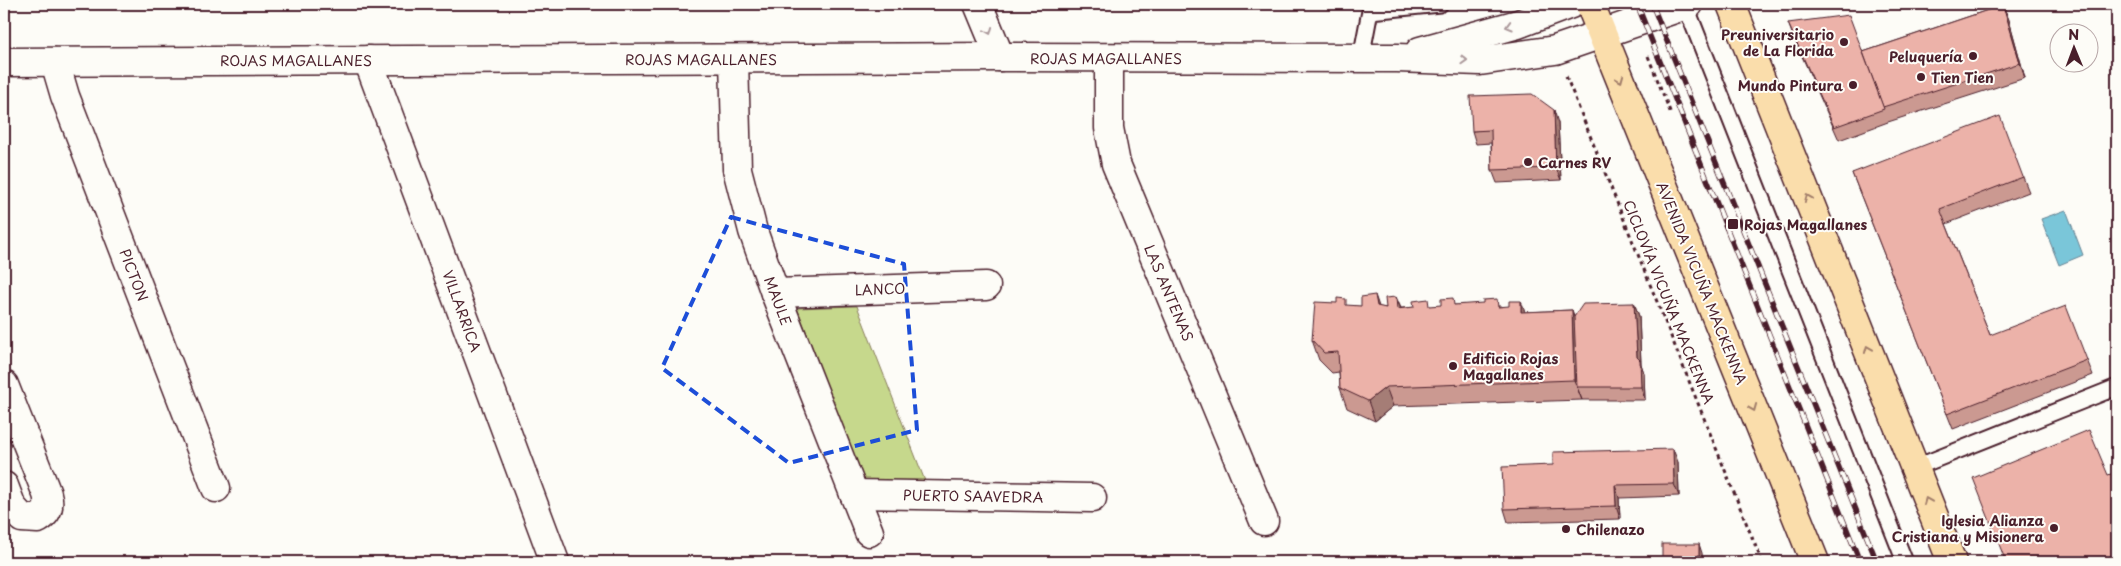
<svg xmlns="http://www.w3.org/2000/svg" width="2121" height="566" viewBox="0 0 2121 566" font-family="'Playpen Sans',sans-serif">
<rect width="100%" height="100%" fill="#fdfcf7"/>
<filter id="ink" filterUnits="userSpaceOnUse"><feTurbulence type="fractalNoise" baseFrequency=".02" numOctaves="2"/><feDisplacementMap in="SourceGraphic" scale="10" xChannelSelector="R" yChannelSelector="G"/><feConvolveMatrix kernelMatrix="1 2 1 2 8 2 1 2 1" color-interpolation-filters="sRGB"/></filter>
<g filter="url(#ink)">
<path fill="#c6d88c" stroke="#887c5c" d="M857 306 925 481 865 485 797 308Z"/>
<path fill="#7ac6d9" stroke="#678393" d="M2066 210 2083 255 2059 265 2041 219Z"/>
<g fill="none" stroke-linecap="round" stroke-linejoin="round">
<g stroke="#4a1f2b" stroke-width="19">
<g id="lane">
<path d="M1685 4 1905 562"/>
<path d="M1361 58 1370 11 1440 4"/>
<path d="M1914 468 2117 387"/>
</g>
</g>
<g stroke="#4a1f2b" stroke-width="31">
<g id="street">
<path d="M978 4 1000 57"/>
<path d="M1109 58V128L1116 164 1264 521"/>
<path d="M734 59 737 169 753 231 775 293 869 532"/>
<path d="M368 60 555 562"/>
<path d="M55 62 65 96 216 488"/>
<path d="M775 293 986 286"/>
<path d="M4 385 47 494C50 505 48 513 38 519L22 518 12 507 4 486"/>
<path d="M854 494 1092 498"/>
</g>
</g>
<g stroke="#4a1f2b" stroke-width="31">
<g id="secondary">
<path d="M1420 51 1518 24 1571 4"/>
<path d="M4 62 1000 57 1397 58 1480 61 1555 50 1689 4"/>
</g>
</g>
<g stroke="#4a1f2b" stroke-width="31">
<g id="primary">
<path d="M1590 4 1815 562"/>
<path d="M1731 4 1952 562"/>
</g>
</g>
<g stroke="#4a1f2b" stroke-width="3" stroke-dasharray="4 4" stroke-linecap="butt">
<path d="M1774 4 1776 10"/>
<path d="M1648 56 1671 114"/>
<path d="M1566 76 1762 562"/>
</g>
<use href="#lane" stroke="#fdfcf7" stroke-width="15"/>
<use href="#street" stroke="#fdfcf7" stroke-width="28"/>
<use href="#secondary" stroke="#fdfcf7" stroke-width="28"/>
<use href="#primary" stroke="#faddab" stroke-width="28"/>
<g stroke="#4a1f2b" stroke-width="5.5">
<g id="rail">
<path d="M1637 4 1860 562"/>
<path d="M1652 4 1877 562"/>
</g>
</g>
<use href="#rail" stroke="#fdfcf7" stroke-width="4" stroke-dasharray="11" stroke-linecap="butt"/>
</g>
<g fill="#cb9991" stroke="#4a1f2b">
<path d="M2003 5 2009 20 2025 78 1888 122 1839 140 1793 36 1788 23 1863 52Z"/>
<path d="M1558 123 1561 180 1497 183 1492 170 1491 143 1476 144 1472 131Z"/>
<path d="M1852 173 2023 177 2029 192 1946 224 1990 335 2087 360 2093 375 1953 429Z"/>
<path d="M1396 297 1401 308 1456 305 1500 306 1525 312 1572 310 1574 317 1634 303 1639 316 1641 364 1644 373 1645 400H1582L1393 406 1375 421 1347 408 1340 388 1339 372 1332 373 1319 360 1312 340 1349 306 1379 307 1386 308Z"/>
<path d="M1678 462 1679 496 1619 498 1620 519 1508 522 1504 509 1553 465Z"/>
</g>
<g fill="#a57d76" stroke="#4a1f2b">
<path d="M2003 5 2009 20 2025 78 2020 63Z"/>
<path d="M1554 110 1558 123 1561 180 1556 168Z"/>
<path d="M1375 295 1382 315 1377 306Z"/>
<path d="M1396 297 1404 317 1397 309Z"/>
<path d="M1521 301 1528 321 1521 312Z"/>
<path d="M1634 303 1639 316 1641 364 1644 373 1645 400 1641 387 1637 357Z"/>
<path d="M1572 310 1579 330 1577 387 1582 400 1574 380Z"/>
<path d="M1386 387 1393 406 1375 421 1368 401Z"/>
<path d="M1673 449 1678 462 1679 496 1674 484Z"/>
<path d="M1615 485 1619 498 1620 519 1616 506Z"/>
<path d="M1699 544 1702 553 1703 562H1699Z"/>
</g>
<g fill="#ecb2a9" stroke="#4a1f2b">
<path d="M2003 5 2020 63 1883 107 1863 52Z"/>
<path d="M1849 15 1884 109 1834 127 1788 23Z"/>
<path d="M1532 94 1554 110 1556 168 1492 170 1491 130 1472 131 1470 96Z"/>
<path d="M2000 116 2023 177 1940 209 1990 335 2066 306 2087 360 1947 414 1852 173Z"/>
<path d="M1375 295 1377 306 1386 308 1385 298 1396 297 1397 309 1414 307 1413 301 1428 299 1429 306 1441 305V299L1453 298 1454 305 1483 303V300L1497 299 1498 307 1509 306V301H1521V312L1572 310 1574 380 1386 387 1368 401 1340 388 1338 352 1324 353 1312 340 1315 302 1337 303V298L1346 299V305L1361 306V297Z"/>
<path d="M1634 303 1637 357 1640 360 1641 387H1577L1574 317 1583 304Z"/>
<path d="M2089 430 2108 475 2117 472V562H2006L1973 478Z"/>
<path d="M1673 449 1674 484 1615 485 1616 506 1504 509 1502 467 1553 465V452Z"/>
<rect x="1662" y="544" width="37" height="18"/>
</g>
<defs><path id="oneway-chevron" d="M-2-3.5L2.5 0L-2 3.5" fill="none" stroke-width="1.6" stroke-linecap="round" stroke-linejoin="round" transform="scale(1.25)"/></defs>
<g stroke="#ac999b">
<use href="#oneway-chevron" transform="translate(1509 26) rotate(164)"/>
<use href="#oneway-chevron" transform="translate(989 31) rotate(68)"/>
<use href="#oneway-chevron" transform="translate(1464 60) rotate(2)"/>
</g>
<g stroke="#a27e6b">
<use href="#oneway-chevron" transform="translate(1620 79) rotate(68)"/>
<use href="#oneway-chevron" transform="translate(1808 198) rotate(-112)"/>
<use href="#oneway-chevron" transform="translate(1868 349) rotate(-112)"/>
<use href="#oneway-chevron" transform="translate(1753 408) rotate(68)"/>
<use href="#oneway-chevron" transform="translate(1927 501) rotate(-112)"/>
</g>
</g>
<path fill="none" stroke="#1d4ed8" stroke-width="4" stroke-dasharray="10 6" stroke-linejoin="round" d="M731 217 904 264 917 430 789 463 662 368Z"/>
<g fill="#4a1f2b" stroke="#fdfcf7" stroke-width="2">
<circle cx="1844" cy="42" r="5"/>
<circle cx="1973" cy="56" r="5"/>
<circle cx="1921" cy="77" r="5"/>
<circle cx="1853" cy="85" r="5"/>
<circle cx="1528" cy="162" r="5"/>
<rect x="1727" y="218" width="12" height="12" rx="2.5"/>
<circle cx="1453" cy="366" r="5"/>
<circle cx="2054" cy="528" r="5"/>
<circle cx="1566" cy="529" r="5"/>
</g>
<g text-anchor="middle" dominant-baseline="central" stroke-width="4" stroke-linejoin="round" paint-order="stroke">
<g font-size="14" font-weight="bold" fill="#4a1f2b" stroke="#fdfcf7" text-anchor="start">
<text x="1834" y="34" text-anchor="end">Preuniversitario<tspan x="1834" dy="16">de La Florida</tspan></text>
<text x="1963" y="56" text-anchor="end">Peluquería</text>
<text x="1931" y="77">Tien Tien</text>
<text x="1843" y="85" text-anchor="end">Mundo Pintura</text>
<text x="1538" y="162">Carnes RV</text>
<text x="1744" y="224">Rojas Magallanes</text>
<text x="1463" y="358">Edificio Rojas<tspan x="1463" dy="16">Magallanes</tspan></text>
<text x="2044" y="520" text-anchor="end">Iglesia Alianza<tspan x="2044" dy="16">Cristiana y Misionera</tspan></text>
<text x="1576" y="529">Chilenazo</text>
</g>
<g font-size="14" fill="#4a1f2b" stroke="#fdfcf7">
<text x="1106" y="58">ROJAS MAGALLANES</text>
<text x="701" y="59">ROJAS MAGALLANES</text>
<text x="296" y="60">ROJAS MAGALLANES</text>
<text transform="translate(134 275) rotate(69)">PICTON</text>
<text transform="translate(1702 283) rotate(68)">AVENIDA VICUÑA MACKENNA</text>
<text transform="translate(880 289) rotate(-2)">LANCO</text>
<text transform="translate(1169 293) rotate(67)">LAS ANTENAS</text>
<text transform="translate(778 301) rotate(69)">MAULE</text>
<text transform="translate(1669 302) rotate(68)">CICLOVÍA VICUÑA MACKENNA</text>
<text transform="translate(462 311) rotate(70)">VILLARRICA</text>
<text transform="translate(973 496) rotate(1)">PUERTO SAAVEDRA</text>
</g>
</g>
<rect width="2121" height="566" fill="none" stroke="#fdfcf7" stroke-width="20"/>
<rect x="10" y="10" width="2101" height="546" fill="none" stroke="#4a1f2b" stroke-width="2" filter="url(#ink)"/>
<g transform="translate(2074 48) rotate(359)"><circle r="24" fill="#fdfcf7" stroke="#b5a4a5"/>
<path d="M0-4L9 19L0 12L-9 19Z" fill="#4a1f2b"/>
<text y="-8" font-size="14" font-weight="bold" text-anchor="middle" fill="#4a1f2b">N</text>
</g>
</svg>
